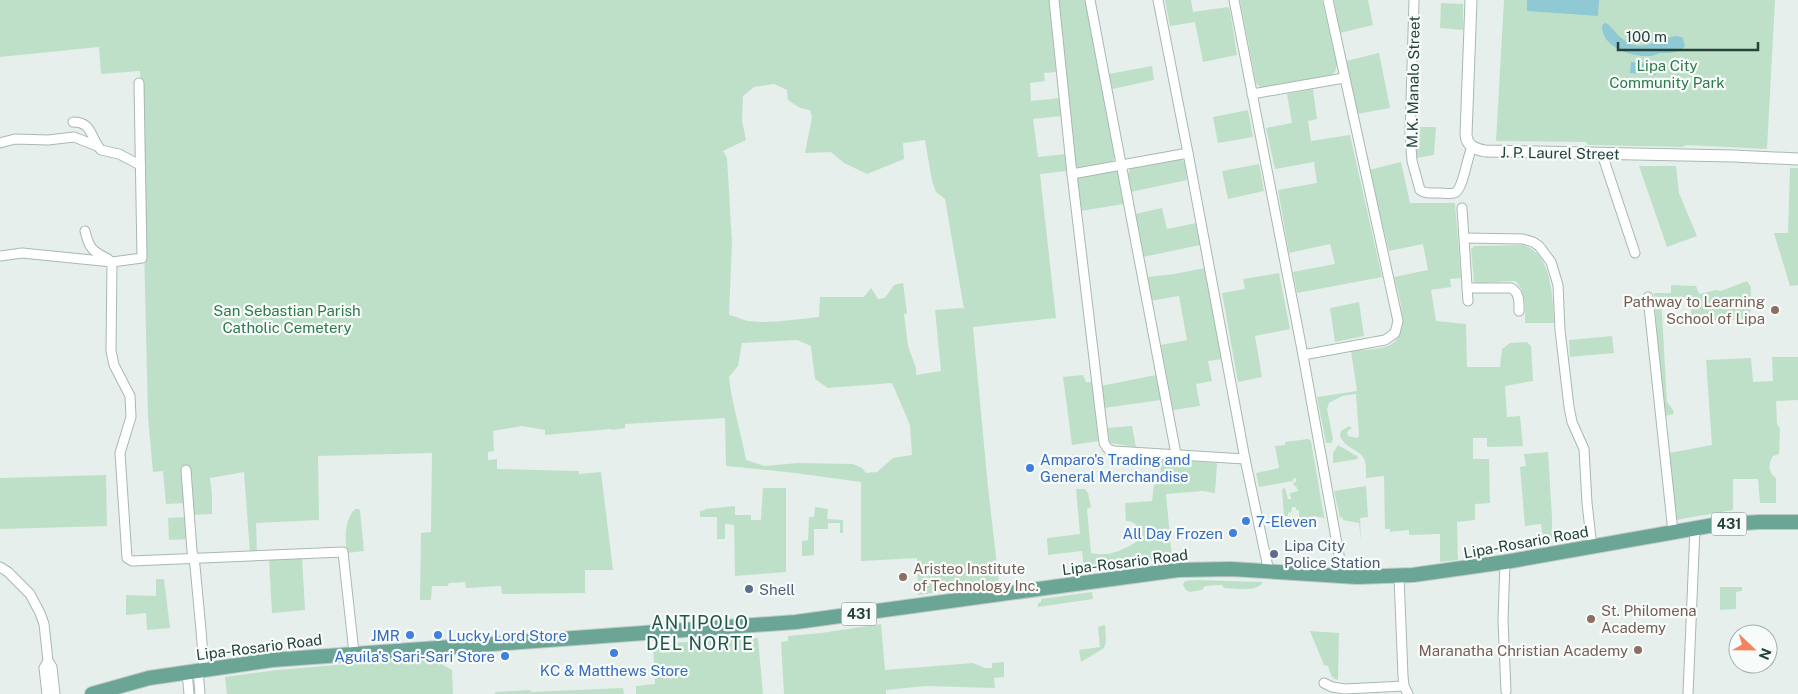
<svg xmlns="http://www.w3.org/2000/svg" width="1798" height="694" viewBox="0 0 1798 694" font-family="'Public Sans',sans-serif">
<rect width="100%" height="100%" fill="#e6efeb"/>
<g fill="#bfe0c8" fill-rule="evenodd">
<path d="M0 0H1049L1056 72 1044 73 1045 81 1030 83 1031 101 1060 98 1062 116 1033 119 1038 157 1066 154 1068 169 1066 171 1040 174 1056 318 973 327 988 487 999 583 918 595 917 558 861 561V482L787 472 726 466 725 418 625 424V428L612 430 611 429 545 435V430L522 426 493 431 494 451 488 452V460L497 459V469L579 471V474L601 472 613 570H585V593L502 594 501 586 466 588 465 582 449 583 448 586H432L431 600H420L421 533 431 532 432 453 318 456 319 520 256 523 257 553H250L244 472 210 478 212 494V514L192 515 186 503 166 504 163 471 153 472 148 417 140 71 101 74 99 47 0 57ZM774 84 787 90 788 100 800 108 810 110 812 117 805 153 831 152 844 163 867 174 904 159 903 143 925 140 932 181 936 192 945 199 964 309 962 308 935 310 941 371 916 375V368L908 346 904 314 907 313 903 283 894 285 885 298 878 299 871 288 864 297H820L819 317C796 319 771 324 748 321 742 320 736 316 729 315L732 242 727 158 723 151 746 140 742 120 743 96 754 87ZM797 340 811 346 815 379 828 388 892 383 910 425 912 455 893 458 877 472 866 473 862 468 853 464 798 463 765 466 746 460C741 432 732 405 729 377L738 366 742 343Z"/>
<path d="M1058 0H1085L1115 157 1111 164 1080 168 1076 166Z"/>
<path d="M1165 0H1191L1193 12 1228 7 1230 10 1237 55 1203 62 1195 22 1170 26Z"/>
<path d="M1240 0H1322L1337 65 1335 72 1331 75 1265 87H1260L1256 83Z"/>
<path d="M1334 0H1368L1373 25 1340 33Z"/>
<path d="M1504 0H1775L1767 149 1687 145 1682 147 1588 145 1586 142 1496 141Z"/>
<path d="M1441 3 1463 4V30L1440 28Z"/>
<path d="M1379 53 1390 108 1357 114 1346 61Z"/>
<path d="M1152 66 1154 80 1112 89 1109 74Z"/>
<path d="M1313 89 1317 119 1308 121 1311 141 1350 135 1382 277 1297 293 1293 272 1335 264 1330 244 1289 253 1278 190 1317 183 1314 162 1275 169 1266 128 1292 123 1287 94Z"/>
<path d="M1248 110 1253 137 1218 143 1213 117Z"/>
<path d="M1415 127H1436L1434 155 1417 158 1414 143Z"/>
<path d="M1181 159 1185 163 1187 180 1131 192 1128 174 1131 168Z"/>
<path d="M1401 162 1410 203H1455L1461 278 1450 279 1451 287 1431 290 1436 321 1466 324 1467 367H1500L1502 349 1510 343 1527 342 1531 346 1533 381 1505 386 1507 417 1520 416 1523 446 1487 447V438H1473V459H1489L1490 503 1475 504V520L1457 522 1458 560 1440 562V534L1409 535V530L1390 532V529H1385L1384 476 1366 478C1366 473 1366 466 1365 461 1361 449 1346 450 1340 436L1341 431 1349 426 1352 428 1347 432 1348 436 1357 438 1359 436 1356 394 1342 396 1329 403 1327 409 1333 439 1331 443H1326L1317 397 1357 391 1351 351C1363 350 1379 350 1390 345 1412 334 1399 296 1394 277L1428 270 1423 244 1389 251 1369 170Z"/>
<path d="M1259 164 1264 191 1228 199 1222 171Z"/>
<path d="M1639 166H1676L1679 193 1697 236 1667 247Z"/>
<path d="M1790 168H1798V285L1790 286 1774 233H1788Z"/>
<path d="M1115 170 1119 174 1124 204 1081 211 1077 184 1078 177Z"/>
<path d="M1162 208 1167 229 1196 223 1200 245 1143 257 1135 214Z"/>
<path d="M1522 245C1552 251 1553 299 1554 323H1525C1525 309 1527 291 1515 281L1478 283 1474 282 1471 249 1474 246Z"/>
<path d="M1205 268 1222 359 1208 361 1212 381 1196 384 1200 406 1173 410 1161 345 1187 340 1179 296 1150 301 1147 277 1174 274Z"/>
<path d="M1279 273 1290 329 1255 336 1262 377 1238 382 1222 293 1245 289 1243 279Z"/>
<path d="M1747 281 1751 287 1750 319 1691 321V297L1661 298 1667 402 1673 410 1674 414 1663 416 1654 293H1671V285L1696 286 1699 294 1716 290 1721 291Z"/>
<path d="M1359 302 1364 336 1335 342 1330 308Z"/>
<path d="M1612 336 1614 353 1570 357 1569 340Z"/>
<path d="M1772 357H1798V400L1776 401 1777 424 1780 429 1779 454 1773 456C1768 464 1768 472 1776 478V503H1760L1758 479H1733V510L1676 520 1669 453 1712 445 1706 360 1751 358 1753 382 1773 381Z"/>
<path d="M1083 375 1086 382H1092L1098 441 1072 445 1063 377Z"/>
<path d="M1156 375 1161 400 1104 408 1101 386Z"/>
<path d="M1132 426 1136 447 1110 443 1108 428Z"/>
<path d="M1308 439 1311 441 1326 528 1324 518 1313 516 1312 520 1301 519 1299 516V510H1296V507H1292L1291 513 1288 512V516H1284L1282 489 1285 488 1288 499H1291L1290 493 1298 491 1296 486H1294L1293 483 1296 482V478L1293 479V481L1259 487 1256 473 1279 468 1275 446 1285 445V442Z"/>
<path d="M1338 445 1357 456 1358 459 1333 463V453Z"/>
<path d="M1548 452 1552 517V543L1544 544 1541 524 1525 526 1520 467 1526 466 1524 454Z"/>
<path d="M1161 459 1217 463 1215 493 1202 491 1166 494 1172 558 1084 570 1082 551 1048 555 1047 538 1080 534 1076 489H1085L1088 493 1091 507 1087 509 1091 553C1108 557 1120 551 1135 543 1139 533 1140 521 1126 521L1125 503 1152 501 1154 485 1160 483Z"/>
<path d="M106 475 107 526 0 529V478Z"/>
<path d="M1366 486 1368 517 1360 518 1361 541 1359 523 1343 520 1342 517 1340 518 1334 491Z"/>
<path d="M763 488H786V572L735 576 734 525 725 524V539H717V517H700V511L705 510V509L735 506V515H751V520H761Z"/>
<path d="M815 507 828 509 827 519 843 520V533H840V523H828V529H814V555L802 556V541L808 540 809 517H814Z"/>
<path d="M355 509H359L360 511 364 551 347 553C345 538 344 521 355 509Z"/>
<path d="M187 517 189 539 169 540 168 518Z"/>
<path d="M302 557 305 610 272 613 269 560Z"/>
<path d="M156 579H164L170 628 147 630 146 613 126 615V595L156 596Z"/>
<path d="M1197 580 1263 582C1256 593 1236 588 1224 588L1222 585 1205 586 1202 590 1190 592 1186 590 1183 585 1185 581Z"/>
<path d="M1720 587H1742V591L1736 592V609L1720 610Z"/>
<path d="M1092 592 1093 599 1038 607V603L1041 602V599Z"/>
<path d="M881 624 885 670 973 663 985 668H992V663L1004 662V677L994 678 995 688 926 686 886 690V694H784L781 642 788 641V636L821 633Z"/>
<path d="M1105 625 1106 642 1104 648 1081 662 1079 650 1100 647 1098 627Z"/>
<path d="M1310 631 1339 633 1338 680C1331 679 1330 672 1328 666L1324 665Z"/>
<path d="M758 638 763 694H636V686L655 684 653 644Z"/>
<path d="M442 656 443 665 452 670 453 694H227L225 677 277 670Z"/>
<path d="M623 688 624 694H495V692L531 690V692Z"/>
</g>
<g fill="#8ec9d4">
<path d="M1527 0H1599L1598 16 1527 11Z"/>
<path d="M1605 23 1608 24C1615 31 1620 39 1629 43 1648 53 1669 30 1683 38L1685 46C1681 53 1669 53 1660 53 1656 54 1653 56 1649 56 1631 57 1601 47 1602 25Z"/>
<path d="M1631 62 1657 65 1656 75 1630 73Z"/>
</g>
<g fill="none" stroke-linecap="round" stroke-linejoin="round">
<g stroke="#a8b8b2" stroke-width="11">
<g id="minor">
<path d="M1054 0 1072 174 1104 443 1108 449 1114 451 1245 459"/>
<path d="M1090 0 1176 454"/>
<path d="M1158 0 1188 153 1245 459 1269 572"/>
<path d="M1234 0 1303 355 1343 577"/>
<path d="M1414 0 1410 134 1412 161 1420 190C1425 194 1432 193 1439 193 1443 193 1450 194 1454 193 1463 191 1467 157 1472 147"/>
<path d="M1252 94 1344 78"/>
<path d="M73 122C93 122 90 138 101 150L119 154 140 165"/>
<path d="M0 143 15 139 48 140 74 137 97 146"/>
<path d="M1602 154 1635 253"/>
<path d="M1072 174 1188 153"/>
<path d="M1462 208 1468 301"/>
<path d="M85 231C89 248 92 251 108 259"/>
<path d="M1465 238 1523 239 1533 242 1539 246 1551 262 1558 285 1560 330 1569 407 1572 422 1584 449 1587 503 1592 547"/>
<path d="M0 256 22 253 112 262 142 258 139 83"/>
<path d="M112 262 111 351 114 365 130 396 131 417 120 453 127 558 132 561 343 552 354 653"/>
<path d="M1467 288H1511C1520 293 1519 302 1519 311"/>
<path d="M1648 297 1673 532"/>
<path d="M1303 355 1385 340 1395 333 1398 321 1328 0"/>
<path d="M186 470 192 551 195 566 201 630 204 669"/>
<path d="M1505 562 1503 620 1506 691"/>
<path d="M0 567 8 572 30 594 40 613 44 624 48 661 44 668 47 694"/>
<path d="M1399 576 1403 676 1404 686 1408 694"/>
<path d="M48 661 52 667 55 694"/>
<path d="M198 670 200 694"/>
<path d="M187 672 189 694"/>
<path d="M1324 683 1332 687 1345 689 1404 686"/>
<path d="M1688 694 1695 528"/>
</g>
</g>
<g stroke="#a8b8b2" stroke-width="13">
<path id="tertiary" d="M1471 0 1466 135C1467 146 1475 149 1485 151L1733 156 1798 159"/>
</g>
<g stroke="#c2cac8" stroke-width="16">
<path id="primary" d="M92 694 149 678 272 660 796 622 1178 570 1231 569 1357 577 1413 575 1505 562 1714 525 1759 522H1798"/>
</g>
<use href="#minor" stroke="#fff" stroke-width="9"/>
<use href="#tertiary" stroke="#fff" stroke-width="11"/>
<use href="#primary" stroke="#6aa596" stroke-width="14"/>
</g>
<g fill="#8d6e63" stroke="#f7fbf9" stroke-width="2">
<circle cx="1775" cy="310" r="5"/>
<circle cx="903" cy="577" r="5"/>
<circle cx="1591" cy="619" r="5"/>
<circle cx="1638" cy="650" r="5"/>
</g>
<g fill="#3f7fe0" stroke="#f7fbf9" stroke-width="2">
<circle cx="1030" cy="468" r="5"/>
<circle cx="1246" cy="521" r="5"/>
<circle cx="1233" cy="533" r="5"/>
<circle cx="410" cy="635" r="5"/>
<circle cx="438" cy="635" r="5"/>
<circle cx="614" cy="653" r="5"/>
<circle cx="505" cy="656" r="5"/>
</g>
<g fill="#5c6f8a" stroke="#f7fbf9" stroke-width="2">
<circle cx="1274" cy="554" r="5"/>
<circle cx="749" cy="589" r="5"/>
</g>
<g text-anchor="middle" dominant-baseline="central" stroke-width="4.5" stroke-linejoin="round" paint-order="stroke">
<g fill="#f7fbf9" stroke="#637a73" stroke-width="1">
<rect x="1711.5" y="512.5" width="35" height="23" rx="4"/>
<rect x="841.5" y="602.5" width="35" height="23" rx="4"/>
</g>
<g font-size="14" font-weight="bold" fill="#24423a">
<text x="1729" y="524">431</text>
<text x="859" y="614">431</text>
</g>
<g font-size="15" fill="#2d7a4b" stroke="#f7fbf9">
<text x="1667" y="65">Lipa City<tspan x="1667" dy="17">Community Park</tspan></text>
<text x="287" y="310">San Sebastian Parish<tspan x="287" dy="17">Catholic Cemetery</tspan></text>
</g>
<g font-size="15" fill="#24423a" stroke="#f7fbf9">
<text transform="translate(1413 82) rotate(-89)">M.K. Manalo Street</text>
<text transform="translate(1560 153) rotate(1)">J. P. Laurel Street</text>
<text transform="translate(1526 542) rotate(-10)">Lipa-Rosario Road</text>
<text transform="translate(1125 562) rotate(-7)">Lipa-Rosario Road</text>
<text transform="translate(259 647) rotate(-7)">Lipa-Rosario Road</text>
</g>
<g font-size="15" fill="#785e54" stroke="#f7fbf9" text-anchor="end">
<text x="1765" y="301">Pathway to Learning<tspan x="1765" dy="17">School of Lipa</tspan></text>
<text x="913" y="568" text-anchor="start">Aristeo Institute<tspan x="913" dy="17">of Technology Inc.</tspan></text>
<text x="1601" y="610" text-anchor="start">St. Philomena<tspan x="1601" dy="17">Academy</tspan></text>
<text x="1628" y="650">Maranatha Christian Academy</text>
</g>
<g font-size="15" fill="#366cbe" stroke="#f7fbf9" text-anchor="start">
<text x="1040" y="459">Amparo's Trading and<tspan x="1040" dy="17">General Merchandise</tspan></text>
<text x="1256" y="521">7-Eleven</text>
<text x="1223" y="533" text-anchor="end">All Day Frozen</text>
<text x="400" y="635" text-anchor="end">JMR</text>
<text x="448" y="635">Lucky Lord Store</text>
<text x="495" y="656" text-anchor="end">Aguila's Sari-Sari Store</text>
<text x="614" y="670" text-anchor="middle">KC &amp; Matthews Store</text>
</g>
<g font-size="15" fill="#4e5e75" stroke="#f7fbf9" text-anchor="start">
<text x="1284" y="545">Lipa City<tspan x="1284" dy="17">Police Station</tspan></text>
<text x="759" y="589">Shell</text>
</g>
<g font-size="18" letter-spacing="1" fill="#1f5548" stroke="#f7fbf9">
<text x="700" y="622">ANTIPOLO<tspan x="700" dy="21">DEL NORTE</tspan></text>
</g>
</g>
<g transform="translate(1753 649) rotate(112)"><circle r="24" fill="#f7fbf9" stroke="#a3b1ad"/>
<path d="M0-4L9 19L0 12L-9 19Z" fill="#f4845f"/>
<text y="-8" font-size="14" font-weight="bold" text-anchor="middle" fill="#24423a">N</text>
</g>
<path d="M1618 42v8h140v-8" fill="none" stroke="#24423a" stroke-width="2.5"/>
<text x="1626" y="42" font-size="15" fill="#24423a" stroke="#f7fbf9" stroke-width="4" paint-order="stroke">100 m</text>
</svg>
